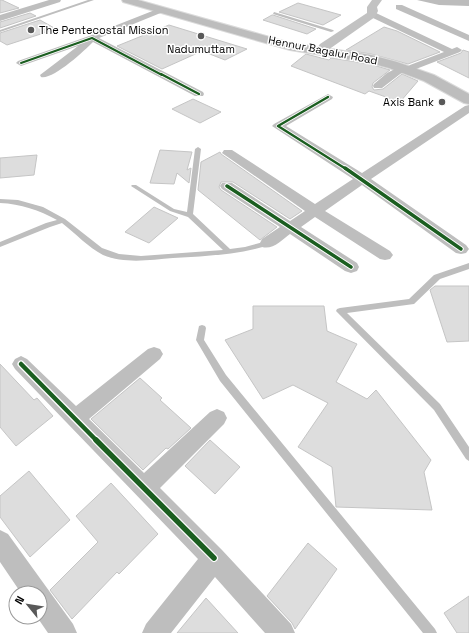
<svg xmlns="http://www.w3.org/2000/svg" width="469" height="633" viewBox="0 0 469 633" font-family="'Space Grotesk',sans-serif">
<rect width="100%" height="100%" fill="#fff"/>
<path fill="#bcbcbc" d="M417 0H469V6L439 5Z"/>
<g fill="#ddd" stroke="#c5c5c5">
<path d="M0 0H2L19 8 0 13Z"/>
<path d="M298 3 341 15 323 25 279 12Z"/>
<path d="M30 13 36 16 0 28V22Z"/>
<path d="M272 15H273L316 29 307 34 263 20Z"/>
<path d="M40 20 56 29 7 45 0 41V33Z"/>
<path d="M169 25 247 49 225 60 202 51 162 69 117 46Z"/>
<path d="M384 27 397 31 440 52 408 64 371 54 346 50Z"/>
<path d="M463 50 469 52V78L437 62 461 53Z"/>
<path d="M306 54 329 60 331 58 370 64 390 70 373 83 372 87 374 90 383 89 402 74 418 81 400 102 369 91 365 94 291 66Z"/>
<path d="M193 99 221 112 200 123 172 109Z"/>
<path d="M160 150 192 152 187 170 191 168 189 183 177 173 174 184 150 183Z"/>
<path d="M220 152 221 154 302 211 290 219 233 182H221L219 187 221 190 277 227 260 240 198 190 201 162Z"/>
<path d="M37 155 34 175 0 178V158Z"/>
<path d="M154 207 178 218 149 243 125 232Z"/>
<path d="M435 286H469V341L447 342 430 290Z"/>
<path d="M253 306H324L327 331 357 344 336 382 367 399 376 390 431 460 424 472 432 510 336 507 332 467 298 447 328 403 293 385 263 399 225 340 253 329Z"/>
<path d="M0 364 34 400 37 398 53 416 16 446 0 427Z"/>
<path d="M140 378 162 398 160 400 191 428 168 449 166 448 143 470 91 419Z"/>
<path d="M210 440 240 467 215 494 185 466Z"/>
<path d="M29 471 70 520 30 557 0 517V496Z"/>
<path d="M111 483 158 534 119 574 117 572 72 619 50 590 98 542 76 516Z"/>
<path d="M308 543 337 569 295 629 292 623 267 596Z"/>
<path d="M469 596V633H457L444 613Z"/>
<path d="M206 598 238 633H177Z"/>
</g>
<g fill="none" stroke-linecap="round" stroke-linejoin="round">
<g stroke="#dbdbdb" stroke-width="2">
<path id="primary" d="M122 0H138L291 43 371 55 397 62 434 75 469 94V104L464 103 424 81 389 68 370 63 290 50 123 2Z"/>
</g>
<g fill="#bebebe" fill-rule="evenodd">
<path d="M88 0H94L0 32V30Z"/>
<path d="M274 12 333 30 334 31 331 32 273 14Z"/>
<path d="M198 147 201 149 193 214 230 249 245 247 267 241H269L271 243 269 245C238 255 206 256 173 258 150 260 125 264 103 255 88 247 76 234 62 223L50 227 0 247V242L46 223 57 220C39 210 21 204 0 203V199L18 200 43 207 65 219 102 248 119 254 141 256 223 250 188 217 170 211 131 186 132 185H136L174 209 187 212 195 149Z"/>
<path d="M469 263V269L440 279 414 304 347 313 440 404 469 447V461L466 459 434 410 336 311 337 309 340 308 409 299 434 275Z"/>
<path d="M202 325 205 326 206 328 204 340 226 375 435 629 437 633H423L220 381 196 340 199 326Z"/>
</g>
<g fill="#bebebe" fill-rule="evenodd">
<path d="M49 0H61L60 2 0 21V15Z"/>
<path d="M396 5H402L469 35V41L396 9Z"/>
<path d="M160 8 164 10 163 12 99 38 203 92 204 94 203 96H195L93 42C84 51 53 80 41 77L40 75 78 46 24 65 21 66 16 63 18 61 89 36Z"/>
<path d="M376 13 452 49 457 47 462 50 460 52 416 69H410L408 67 410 65 444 52 373 18 372 16Z"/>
<path d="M403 65 408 68 382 88H374L373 86 374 84 387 73Z"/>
<path d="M328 94 333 97 332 99 286 126 362 173 465 106 469 105V113L371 179 466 245 469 249 466 253 461 254 456 253 362 185 325 211 390 251 393 255 390 259 385 260 380 259 315 217 301 227 357 263 359 267 357 271 351 273 345 271 290 234C282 240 273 250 262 247L260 243 262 239 280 227 222 189 220 186 222 183H232L290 221 305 211 222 153 224 150H232L315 204 353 179 272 126 274 124Z"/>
<path d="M154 347 160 349 163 354 160 359 89 419 144 473 210 412 217 409 224 412 227 418 224 424 160 488 222 550 291 624 295 633H265L215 577 171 633H142L146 624 198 559 15 369 12 364 15 359 21 356 27 359 76 406 148 349Z"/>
<path d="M0 530 8 534 73 624 77 633H48L37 617H40V593H21L0 562Z"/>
</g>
<path fill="#c2c2c2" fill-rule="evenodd" d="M372 0H382L377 7 378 11 375 17 328 50 325 54H317L315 51 320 44 367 13V7Z"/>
<use href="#primary" fill="#bdbdbd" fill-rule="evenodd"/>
<g stroke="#fff" stroke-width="3.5">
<path id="cycleway-far4" d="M21 63 92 38 162 75"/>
</g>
<g stroke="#fff" stroke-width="4">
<g id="cycleway-far3">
<path d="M161 74 199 94"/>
<path d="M328 97 278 126 346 169"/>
</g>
</g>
<g stroke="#fff" stroke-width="5.5">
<g id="cycleway-far2">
<path d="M345 168 461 249"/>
<path d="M227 186 351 267"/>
</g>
</g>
<g stroke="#fff" stroke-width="7">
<path id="cycleway-far1" d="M21 364 97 441"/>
</g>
<g stroke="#fff" stroke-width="8">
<path id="cycleway" d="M96 440 214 558"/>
</g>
<use href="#cycleway-far4" stroke="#1b5e20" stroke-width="2"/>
<use href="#cycleway-far3" stroke="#1b5e20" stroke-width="2.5"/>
<use href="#cycleway-far2" stroke="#1b5e20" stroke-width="3.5"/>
<use href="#cycleway-far1" stroke="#1b5e20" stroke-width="4.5"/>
<use href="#cycleway" stroke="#1b5e20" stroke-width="5.5"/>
</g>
<g fill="#595959" stroke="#fff" stroke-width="1.5">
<circle cx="31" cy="30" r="4"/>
<circle cx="201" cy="36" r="4"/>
<circle cx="442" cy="102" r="4"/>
</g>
<g text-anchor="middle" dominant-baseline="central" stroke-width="3" stroke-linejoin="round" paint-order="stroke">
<g font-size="11" fill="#000" stroke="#fff" text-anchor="start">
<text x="39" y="30">The Pentecostal Mission</text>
<text x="201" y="49" text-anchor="middle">Nadumuttam</text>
<text x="434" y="102" text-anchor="end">Axis Bank</text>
</g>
<g font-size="11" fill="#000" stroke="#fff">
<text transform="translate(323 50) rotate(11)">Hennur Bagalur Road</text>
</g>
</g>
<g transform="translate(28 605) rotate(300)"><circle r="19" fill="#ffffff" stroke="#999999"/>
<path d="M0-3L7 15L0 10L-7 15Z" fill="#595959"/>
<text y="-6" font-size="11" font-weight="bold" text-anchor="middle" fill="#000000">N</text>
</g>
</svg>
